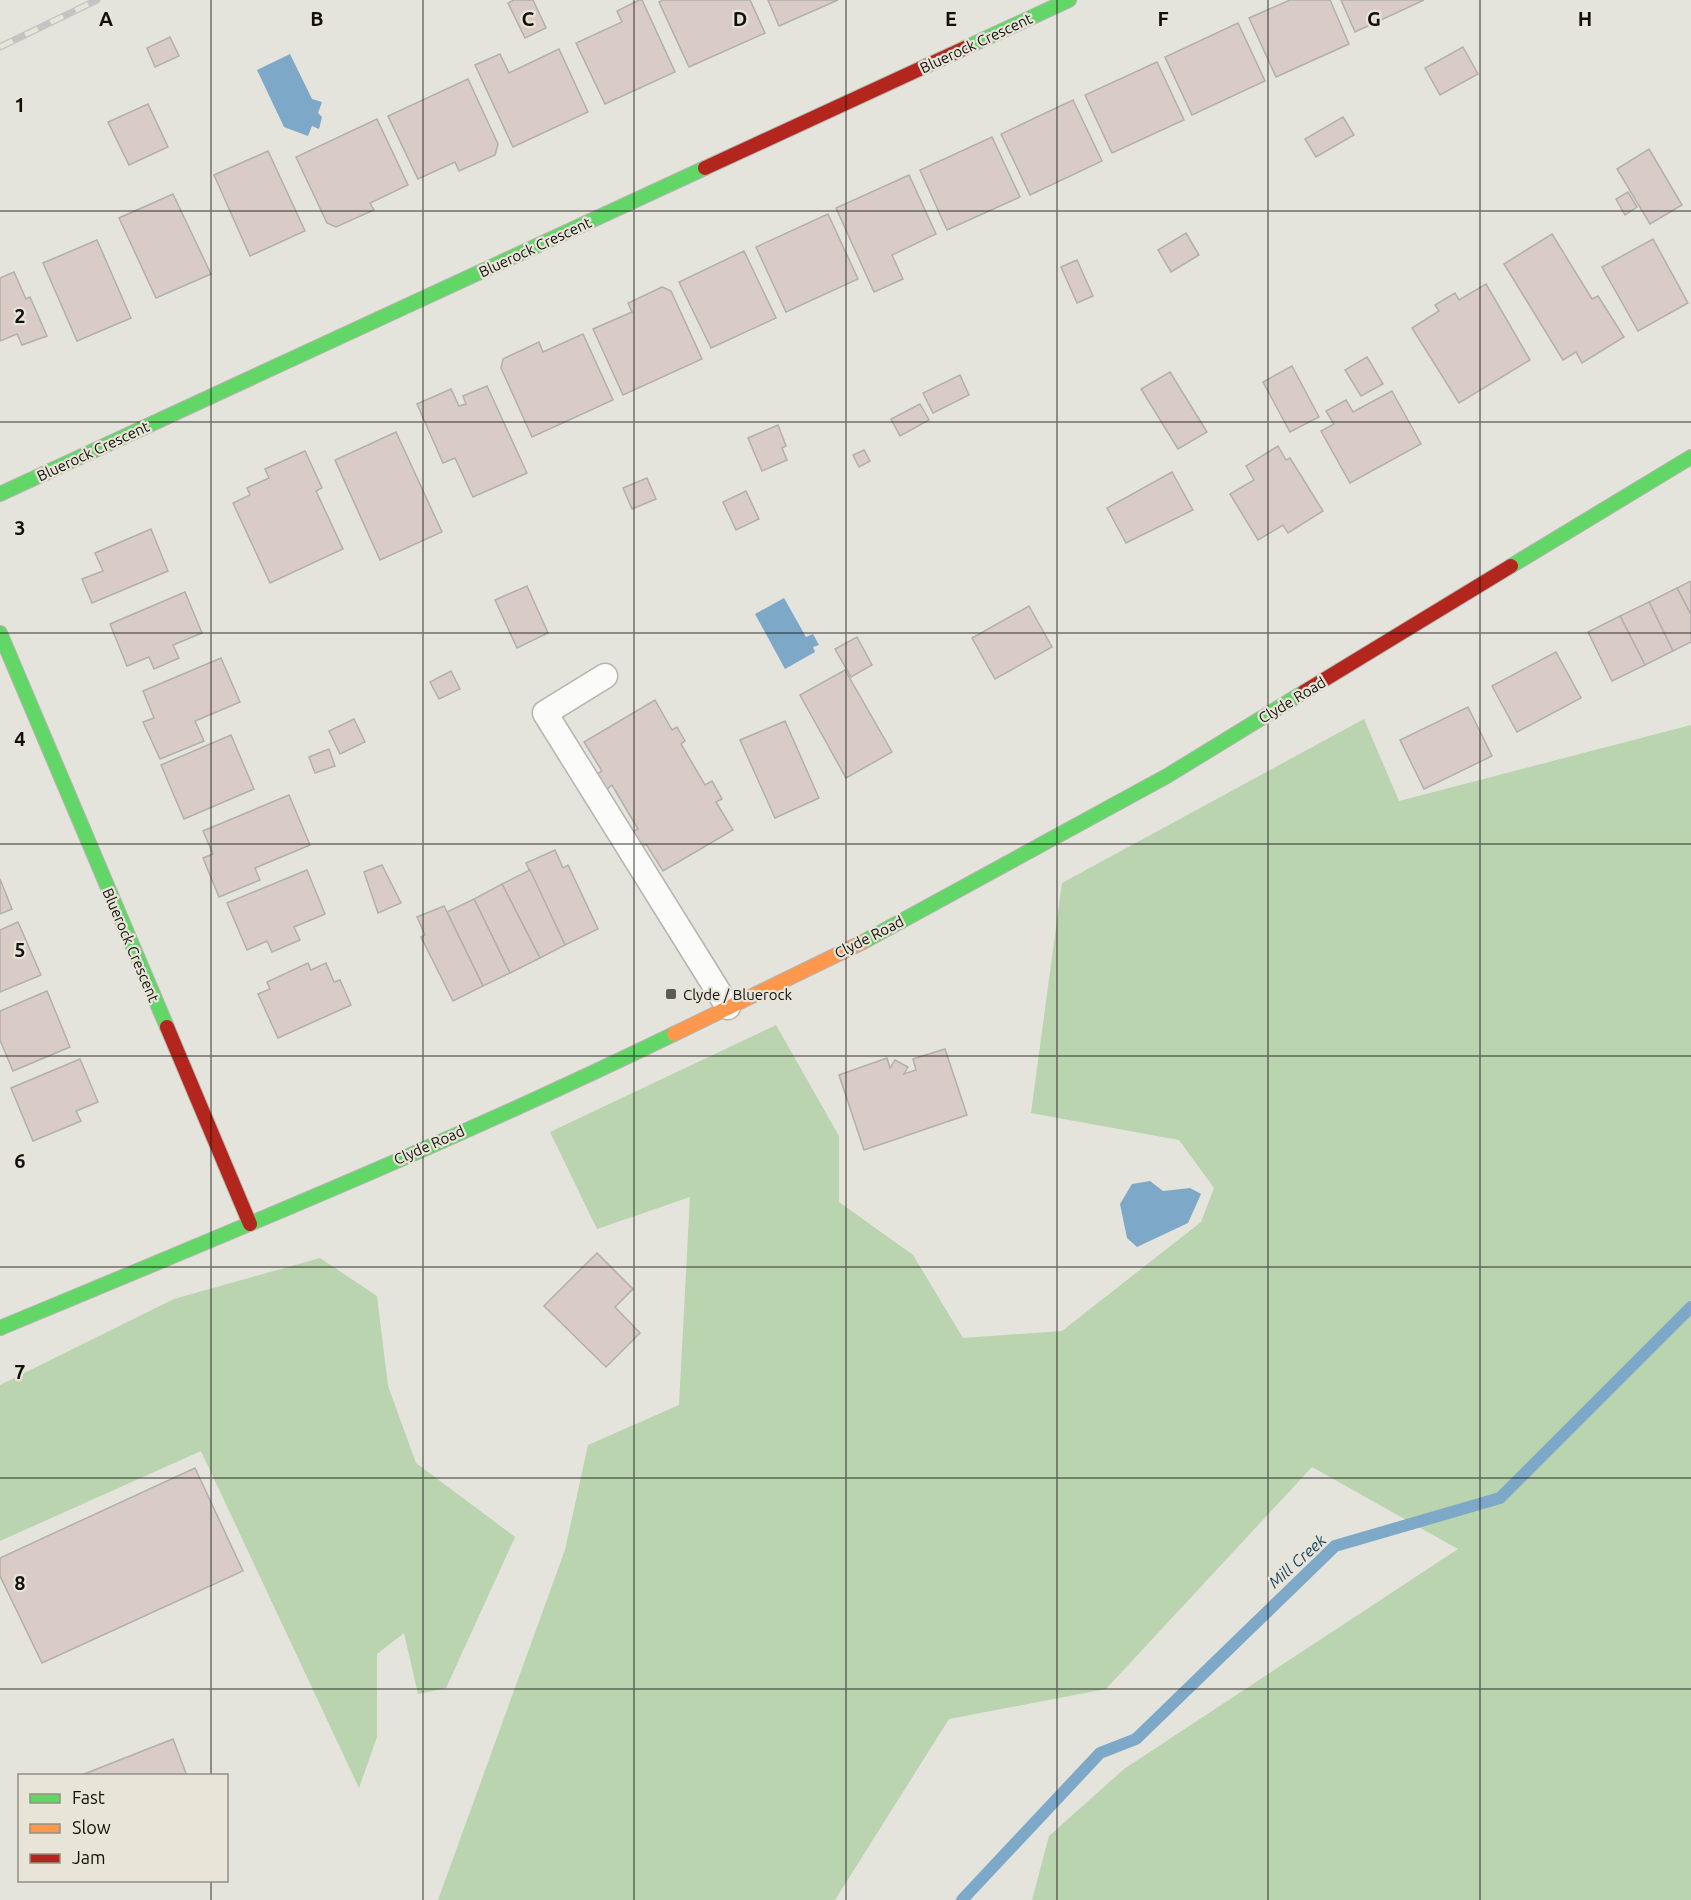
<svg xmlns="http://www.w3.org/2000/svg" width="1691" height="1900" viewBox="0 0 1691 1900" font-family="Ubuntu,sans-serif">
<rect width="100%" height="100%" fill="#e4e3dc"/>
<g fill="#b9d4af">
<path d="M1364 719 1399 801 1691 725V1900H1032L1049 1836 1124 1769 1458 1549 1312 1467 1106 1689 949 1719 835 1900H438L565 1550 588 1445 679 1405 690 1197 597 1229 550 1132 776 1025 839 1136V1202L913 1255 963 1338 1062 1331 1201 1222 1214 1188 1179 1140 1031 1113 1062 883Z"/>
<path d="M320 1258 377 1296 388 1386 416 1463 515 1537 446 1688 418 1694 404 1633 377 1654V1737L359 1788 201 1451 0 1541V1385L174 1299Z"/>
</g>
<g fill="#7ea8c8">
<path d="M290 54 312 99 322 102 318 113 322 117 319 129 312 126 308 136 284 127 257 70Z"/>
<path d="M784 598 806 637 813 634 819 645 813 647 815 652 785 669 755 614Z"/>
<path d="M1150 1181 1163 1191 1190 1188 1201 1194 1188 1223 1137 1247 1127 1238 1120 1204 1132 1184Z"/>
</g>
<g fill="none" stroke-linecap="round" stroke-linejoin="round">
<path stroke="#7ea8c8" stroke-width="12" d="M962 1900 1100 1753 1136 1739 1335 1546 1500 1498 1691 1307"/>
</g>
<g fill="#d9ccc6" stroke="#b2afac" stroke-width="1.5">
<path d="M514 0H533L546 28 525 38 508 3Z"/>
<path d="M639 0H642L675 72 605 104 576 43 622 22 617 11Z"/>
<path d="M663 0H750L765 33 689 67 659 2Z"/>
<path d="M768 0H838L779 26Z"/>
<path d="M1290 0H1330L1349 44 1276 77 1249 18Z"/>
<path d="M1341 0H1424L1355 32Z"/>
<path d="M1238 23 1265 81 1192 115 1165 57Z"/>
<path d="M170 37 179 56 155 67 147 48Z"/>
<path d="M1463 47 1478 74 1440 95 1425 68Z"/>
<path d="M559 49 588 112 513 147 475 65 500 54 509 73Z"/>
<path d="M1157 62 1184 120 1112 153 1085 95Z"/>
<path d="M468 79 498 144 495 155 459 171 455 162 418 179 388 116Z"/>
<path d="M1073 100 1102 161 1030 195 1001 134Z"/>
<path d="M148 104 168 147 129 165 108 122Z"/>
<path d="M1343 117 1354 135 1316 157 1305 139Z"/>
<path d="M377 119 408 185 370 203 374 210 336 227 327 223 296 157Z"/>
<path d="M992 137 1020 197 947 230 920 170Z"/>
<path d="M1649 149 1682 205 1650 224 1617 169Z"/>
<path d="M268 151 305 231 250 256 214 175Z"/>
<path d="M909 175 936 234 892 255 903 279 874 292 836 208Z"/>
<path d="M1628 192 1637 207 1625 215 1616 199Z"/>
<path d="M173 194 211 274 156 298 119 218Z"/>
<path d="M828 214 858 279 786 312 756 247Z"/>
<path d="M1186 233 1199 255 1171 272 1158 250Z"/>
<path d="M1552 234 1592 299 1598 296 1624 337 1582 363 1576 352 1563 360 1504 264Z"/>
<path d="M1653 239 1688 303 1638 331 1602 267Z"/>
<path d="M97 240 131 318 77 341 43 263Z"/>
<path d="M744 251 776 318 711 348 679 282Z"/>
<path d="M1077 260 1093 296 1077 303 1061 267Z"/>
<path d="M14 272 26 299 30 297 47 336 22 345 17 334 0 341V278Z"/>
<path d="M1486 284 1530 360 1459 403 1412 328 1439 311 1435 305 1455 293 1459 300Z"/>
<path d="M662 287 671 291 702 359 623 395 593 329 632 312 628 303Z"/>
<path d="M583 334 613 400 532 437 501 368 503 359 539 342 543 352Z"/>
<path d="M1367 357 1383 384 1361 396 1345 370Z"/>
<path d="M1292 366 1319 417 1290 432 1263 382Z"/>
<path d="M1170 372 1207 432 1178 449 1141 389Z"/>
<path d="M960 375 969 395 933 413 923 393Z"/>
<path d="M487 386 527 473 473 497 455 458 443 463 417 404 451 389 459 406 466 404 463 396Z"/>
<path d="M1392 391 1421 444 1350 483 1321 431 1334 424 1326 411 1346 400 1353 412Z"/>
<path d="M920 404 929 420 900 436 891 419Z"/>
<path d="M778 425 786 446 782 448 787 460 762 471 748 438Z"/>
<path d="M396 432 442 532 380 560 335 460Z"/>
<path d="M1278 446 1286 460 1290 458 1323 511 1288 533 1283 525 1258 540 1230 494 1254 480 1246 466Z"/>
<path d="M864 450 870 461 859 467 853 455Z"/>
<path d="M305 451 322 488 316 491 343 549 270 583 233 503 250 495 247 488 269 478 265 469Z"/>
<path d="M1172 472 1193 510 1126 543 1107 508Z"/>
<path d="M647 478 656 499 632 509 623 488Z"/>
<path d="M746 491 759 519 736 530 723 502Z"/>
<path d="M151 529 168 571 92 603 82 579 103 571 95 553Z"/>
<path d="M1691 581V615L1677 588Z"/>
<path d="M527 586 548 633 517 648 495 600Z"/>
<path d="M1677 588 1691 615V642L1673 651 1649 602Z"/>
<path d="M185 592 202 633 173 645 179 658 154 669 149 657 127 666 110 624Z"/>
<path d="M1649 602 1673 651 1645 665 1620 616Z"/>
<path d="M1029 606 1052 647 995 679 972 638Z"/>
<path d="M1620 616 1645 665 1612 681 1588 632Z"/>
<path d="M857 637 872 665 851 677 835 649Z"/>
<path d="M1556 652 1581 698 1517 732 1492 686Z"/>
<path d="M221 658 240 702 195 721 204 741 160 759 143 722 154 718 143 691Z"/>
<path d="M845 670 892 752 846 778 800 695Z"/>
<path d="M451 671 460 689 439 699 430 682Z"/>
<path d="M655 700 672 730 677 727 685 741 681 744 705 785 712 781 722 799 716 802 733 830 663 871 646 844 640 848 631 833 638 829 612 785 606 790 597 774 602 771 584 742Z"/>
<path d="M1468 707 1492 756 1424 789 1400 740Z"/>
<path d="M354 719 365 742 340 754 329 731Z"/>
<path d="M785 721 819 798 775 818 740 740Z"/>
<path d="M231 735 254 789 184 819 161 765Z"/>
<path d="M329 749 335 766 315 773 309 757Z"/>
<path d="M289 795 310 845 255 868 260 880 219 897 203 858 213 854 203 831Z"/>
<path d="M555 850 563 868 568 865 598 929 565 945 526 863Z"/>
<path d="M382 865 401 903 378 913 364 872Z"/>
<path d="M307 870 325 914 294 927 300 940 272 952 267 941 247 950 227 903Z"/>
<path d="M530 870 565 945 540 958 502 884Z"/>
<path d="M0 879 12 909 0 914Z"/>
<path d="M502 884 540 958 510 973 474 899Z"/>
<path d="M474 899 510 973 483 986 447 912Z"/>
<path d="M444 906 483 986 453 1001 421 937 425 935 417 917Z"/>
<path d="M18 922 41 975 0 992V930Z"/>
<path d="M308 963 311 970 326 963 334 982 340 980 351 1005 278 1038 258 994 270 989 267 982Z"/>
<path d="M47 991 70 1047 13 1071 0 1040V1011Z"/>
<path d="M945 1049 967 1115 864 1150 839 1075 887 1058 890 1068 895 1060 908 1067 904 1074 916 1070 913 1059Z"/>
<path d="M80 1059 98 1102 76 1111 81 1121 33 1141 11 1088Z"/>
<path d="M597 1253 633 1289 615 1307 640 1333 606 1367 544 1306Z"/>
<path d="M195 1468 243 1571 42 1663 0 1576V1558Z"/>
<path d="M173 1739 187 1776H79Z"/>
</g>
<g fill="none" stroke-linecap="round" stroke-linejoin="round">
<g stroke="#b5b4af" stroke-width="27">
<path id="lane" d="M605 676 545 713 728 1007"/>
</g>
<g stroke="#b5b4af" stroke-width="16">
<g id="fast">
<path d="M965 48 1069 0"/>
<path d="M0 494 705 168"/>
<path d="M1511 566 1691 457"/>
<path d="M0 633 167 1027"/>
<path d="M863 942 1167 776 1304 692"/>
<path d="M0 1328C226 1234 454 1141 674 1034"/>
</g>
</g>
<g stroke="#b5b4af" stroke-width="16">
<path id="slow" d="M674 1034 863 942"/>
</g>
<g stroke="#b5b4af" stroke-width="16">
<g id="jam">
<path d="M705 168 965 48"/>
<path d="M1304 692 1511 566"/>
<path d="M167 1027 250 1224"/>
</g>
</g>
<use href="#lane" stroke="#fbfbfa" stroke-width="24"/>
<use href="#fast" stroke="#63d668" stroke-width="14"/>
<use href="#slow" stroke="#ff974d" stroke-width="14"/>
<use href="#jam" stroke="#b3261e" stroke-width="14"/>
<g stroke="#c5c4c2" stroke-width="7">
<path id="rail" d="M0 47 97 0"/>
</g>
<use href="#rail" stroke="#e8e5d8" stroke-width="4.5" stroke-dasharray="14" stroke-linecap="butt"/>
</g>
<path fill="none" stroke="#11100b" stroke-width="1.5" stroke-opacity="0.55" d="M211 0V1776M423 0V1900M634 0V1900M846 0V1900M1057 0V1900M1268 0V1900M1480 0V1900M0 211H1691M0 422H1691M0 633H1691M0 844H1691M0 1056H1691M0 1267H1691M0 1478H1691M0 1689H1691M211 1880V1900"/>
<rect fill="#5b5a54" stroke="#e8e5d8" stroke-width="2" x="665" y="988" width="12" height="12" rx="3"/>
<g text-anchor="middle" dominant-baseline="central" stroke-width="4.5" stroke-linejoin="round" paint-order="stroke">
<g font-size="15" fill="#11100b" stroke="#e8e5d8">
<text transform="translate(976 43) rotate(-25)">Bluerock Crescent</text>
<text transform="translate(535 247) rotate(-25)">Bluerock Crescent</text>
<text transform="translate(93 451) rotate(-25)">Bluerock Crescent</text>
<text transform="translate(1292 700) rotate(-31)">Clyde Road</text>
<text transform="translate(869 937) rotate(-27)">Clyde Road</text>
<text transform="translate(131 945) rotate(67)">Bluerock Crescent</text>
<text transform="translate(429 1145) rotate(-24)">Clyde Road</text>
</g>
<g font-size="15" fill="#11100b" stroke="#e8e5d8" text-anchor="start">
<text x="683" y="994">Clyde / Bluerock</text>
</g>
<g font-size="16" font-style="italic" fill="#174466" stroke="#e8e5d8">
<text transform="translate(1297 1561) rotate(-42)">Mill Creek</text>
</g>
</g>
<g font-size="20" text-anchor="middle" font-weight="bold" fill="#11100b" stroke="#e8e5d8" stroke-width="4.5" stroke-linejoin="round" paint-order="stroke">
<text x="106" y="26">A</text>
<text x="317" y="26">B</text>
<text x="528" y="26">C</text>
<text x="740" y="26">D</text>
<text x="951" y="26">E</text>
<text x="1163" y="26">F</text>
<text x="1374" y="26">G</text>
<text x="1585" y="26">H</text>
<text x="20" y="112">1</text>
<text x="20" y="323">2</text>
<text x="20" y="535">3</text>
<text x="20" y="746">4</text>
<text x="20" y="957">5</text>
<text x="20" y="1168">6</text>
<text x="20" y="1379">7</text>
<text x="20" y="1590">8</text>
</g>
<rect x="18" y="1774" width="210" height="108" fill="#e8e5d8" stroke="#929086" stroke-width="1.5"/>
<rect x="30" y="1794" width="30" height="9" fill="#63d668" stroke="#929086" stroke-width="1.5"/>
<text x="72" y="1804" font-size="18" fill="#11100b">Fast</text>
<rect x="30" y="1824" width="30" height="9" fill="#ff974d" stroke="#929086" stroke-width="1.5"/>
<text x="72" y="1834" font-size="18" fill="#11100b">Slow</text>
<rect x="30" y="1854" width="30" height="9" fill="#b3261e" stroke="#929086" stroke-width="1.5"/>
<text x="72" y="1864" font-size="18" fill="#11100b">Jam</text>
</svg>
